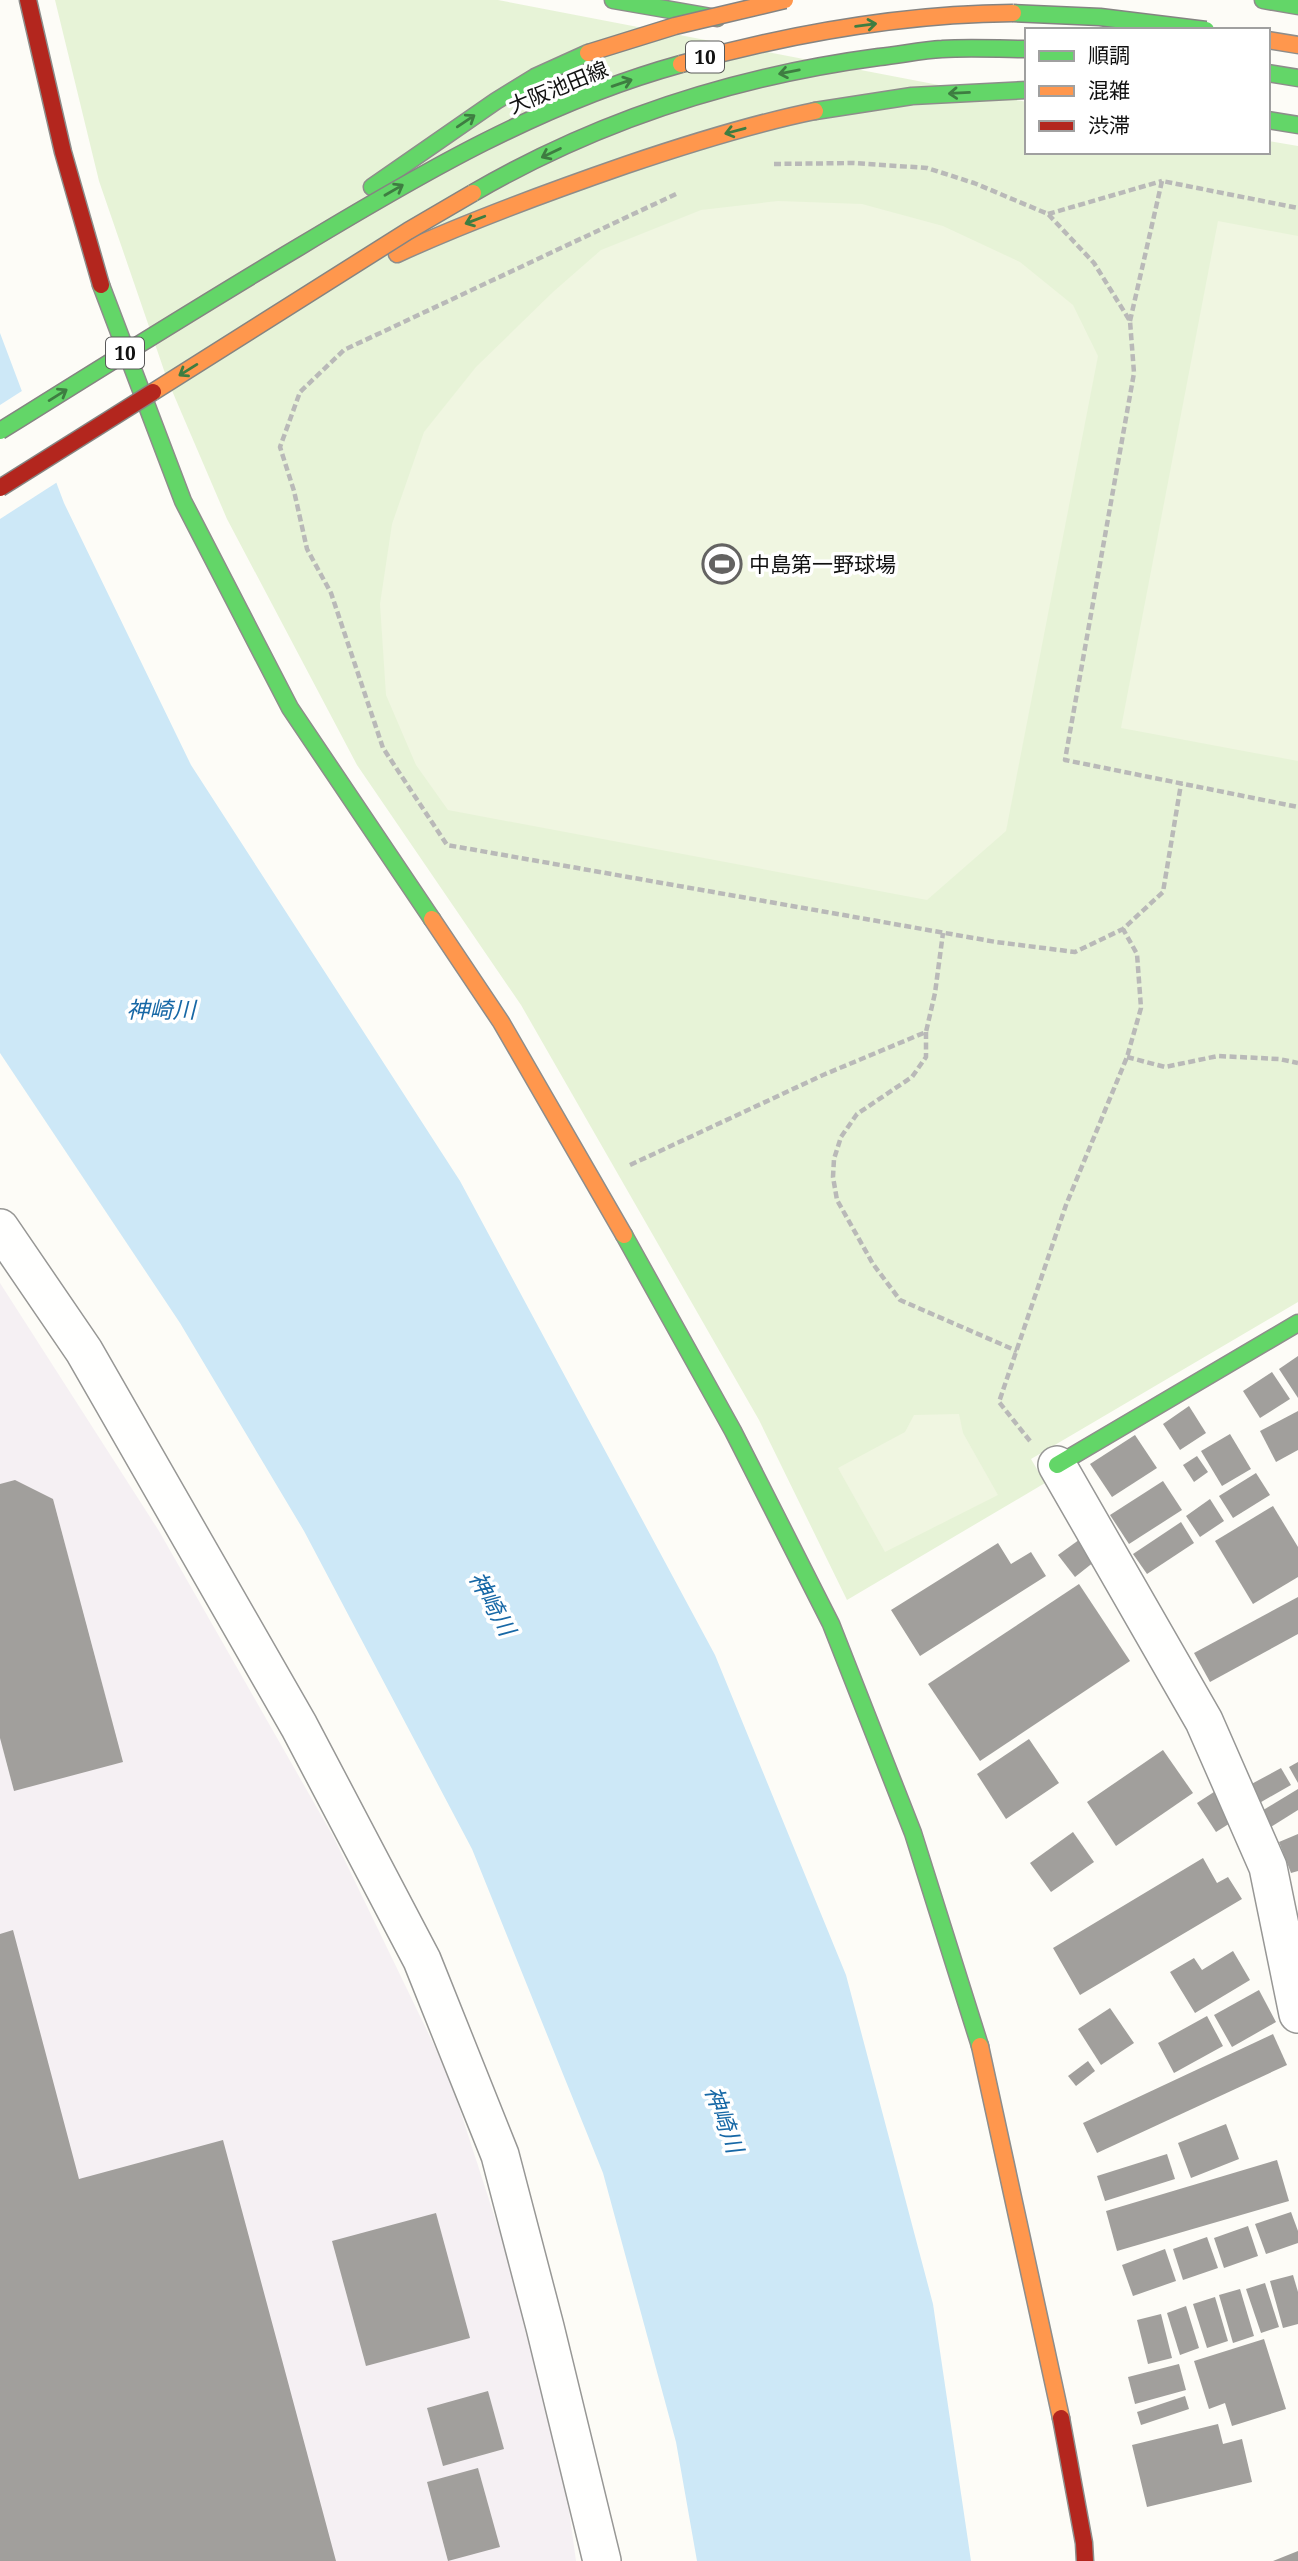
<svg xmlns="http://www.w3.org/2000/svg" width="1298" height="2561" viewBox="0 0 1298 2561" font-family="'Noto Serif','Noto Sans JP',serif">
<rect width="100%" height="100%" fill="#fdfcf7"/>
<path fill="#f5f0f3" d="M0 1283 159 1531 333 1836 449 2076 517 2286 567 2496 576 2561H0Z"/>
<path fill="#e7f3d7" d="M55 0H498L1027 102V152H1268V141L1298 146V1302L1031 1459 1045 1483 847 1600 759 1420 521 1005 357 765 227 519 167 379 99 181Z"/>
<g fill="#f0f6e1">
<path d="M778 201 862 204 943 226 1020 262 1073 305 1098 356 1006 831 927 900 448 810 416 765 386 695 380 604 392 524 424 432 476 367 553 292 601 250 701 210Z"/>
<path d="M1218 221 1298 236V761L1121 728Z"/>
<path d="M959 1414 963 1433 998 1495 885 1552 838 1468 905 1432 914 1415Z"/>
</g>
<path fill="#cde8f7" d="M0 333 64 503 191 765 460 1181 715 1655 846 1975 933 2304 971 2561H697L676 2442 603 2173 472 1849 304 1531 180 1323 0 1053Z"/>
<path fill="#fdfcf7" d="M25 389 59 481 0 519V405Z"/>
<g fill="#a19f9c">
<path d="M1298 1356V1398L1279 1369Z"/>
<path d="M1272 1372 1290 1399 1260 1418 1243 1391Z"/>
<path d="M1189 1406 1206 1433 1180 1450 1163 1424Z"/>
<path d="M1298 1411V1450L1276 1462 1260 1431Z"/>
<path d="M1230 1434 1251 1469 1222 1486 1201 1451Z"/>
<path d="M1135 1435 1157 1468 1112 1497 1090 1464Z"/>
<path d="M1197 1456 1208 1472 1194 1482 1183 1465Z"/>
<path d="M1256 1473 1270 1495 1233 1518 1219 1496Z"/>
<path d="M15 1480 53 1499 123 1762 14 1791 0 1738V1484Z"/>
<path d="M1163 1481 1182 1510 1129 1544 1110 1515Z"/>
<path d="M1210 1499 1224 1521 1200 1537 1186 1516Z"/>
<path d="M1273 1506 1298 1547V1577L1253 1604 1215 1541Z"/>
<path d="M1181 1522 1194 1543 1147 1574 1133 1554Z"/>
<path d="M1083 1537 1099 1558 1075 1577 1058 1555Z"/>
<path d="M998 1543 1011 1564 1031 1552 1046 1576 920 1656 891 1610Z"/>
<path d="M1079 1584 1130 1661 980 1761 928 1684Z"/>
<path d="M1298 1597V1634L1210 1682 1194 1653Z"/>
<path d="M1029 1739 1059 1783 1006 1819 977 1774Z"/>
<path d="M1163 1750 1193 1793 1116 1846 1087 1802Z"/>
<path d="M1298 1762V1783L1289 1767Z"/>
<path d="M1281 1768 1291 1785 1256 1805 1246 1787Z"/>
<path d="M1298 1789V1810L1269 1828 1260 1812Z"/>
<path d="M1217 1790 1235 1820 1216 1832 1197 1803Z"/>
<path d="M1073 1832 1094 1862 1051 1892 1030 1863Z"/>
<path d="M1298 1834V1871L1291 1873 1279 1842Z"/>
<path d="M1203 1858 1217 1883 1228 1877 1242 1899 1080 1995 1053 1948Z"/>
<path d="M13 1930 79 2179 223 2140 336 2561H0V1934Z"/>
<path d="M1233 1951 1250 1980 1195 2013 1170 1972 1194 1958 1202 1970Z"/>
<path d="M1259 1990 1276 2022 1232 2047 1214 2015Z"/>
<path d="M1110 2008 1134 2043 1101 2065 1078 2029Z"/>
<path d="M1207 2016 1223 2046 1174 2073 1158 2043Z"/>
<path d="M1273 2034 1287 2065 1097 2153 1083 2123Z"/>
<path d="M1088 2061 1095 2071 1076 2086 1068 2076Z"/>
<path d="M1226 2124 1239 2159 1191 2178 1178 2143Z"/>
<path d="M1167 2154 1175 2179 1105 2201 1097 2176Z"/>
<path d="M1277 2160 1289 2201 1117 2251 1106 2211Z"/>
<path d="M1291 2212 1298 2231V2243L1266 2254 1255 2224Z"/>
<path d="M436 2213 470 2338 366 2366 332 2241Z"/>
<path d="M1248 2226 1258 2256 1224 2268 1214 2238Z"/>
<path d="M1207 2237 1218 2268 1183 2280 1173 2249Z"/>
<path d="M1165 2249 1176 2281 1133 2296 1122 2265Z"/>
<path d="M1293 2275 1298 2292V2324L1283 2328 1270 2281Z"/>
<path d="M1265 2283 1279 2327 1261 2333 1246 2289Z"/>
<path d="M1240 2289 1254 2336 1233 2343 1219 2295Z"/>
<path d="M1215 2297 1228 2341 1207 2348 1193 2304Z"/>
<path d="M1186 2306 1199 2348 1180 2355 1167 2313Z"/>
<path d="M1161 2314 1172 2358 1148 2364 1137 2320Z"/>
<path d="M1264 2339 1286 2409 1232 2426 1225 2403 1209 2409 1194 2361Z"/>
<path d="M1179 2364 1186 2390 1135 2404 1128 2377Z"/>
<path d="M488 2391 504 2449 443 2466 427 2408Z"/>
<path d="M1185 2396 1189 2409 1141 2425 1137 2412Z"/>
<path d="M1218 2424 1223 2444 1242 2439 1252 2482 1147 2507 1132 2445Z"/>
<path d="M478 2468 500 2547 448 2561 427 2482Z"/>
<path d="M1298 2551V2561H1273Z"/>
</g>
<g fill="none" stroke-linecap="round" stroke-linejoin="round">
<g stroke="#979795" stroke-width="40">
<g id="street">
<path d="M0 1228 84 1351 299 1726 422 1960 500 2155 545 2327 602 2561"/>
<path d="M1057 1465 1204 1721 1268 1867 1298 2014"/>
</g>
</g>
<g stroke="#8e8d8b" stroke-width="19">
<g id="fast">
<path d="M613 0 717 18"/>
<path d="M1263 0 1298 6"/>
<path d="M1268 73 1298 78"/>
<path d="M815 111 912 96 1027 90"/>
<path d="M1268 120 1298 125"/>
<path d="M372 187 496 101 535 77 588 53"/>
<path d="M101 285 183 501 290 708 432 919"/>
<path d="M624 1235 733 1431 831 1624 913 1833 980 2046"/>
<path d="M1057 1465 1298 1323"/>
</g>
</g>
<g stroke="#8e8d8b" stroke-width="19">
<g id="slow">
<path d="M1268 40 1298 45"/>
<path d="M397 254C471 220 548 192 626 165 688 144 751 124 815 111"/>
<path d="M432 919 501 1022 624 1235"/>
<path d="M980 2046 1061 2418"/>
</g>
</g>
<g stroke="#8e8d8b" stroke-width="19">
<g id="jam">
<path d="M28 0 63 152 101 285"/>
<path d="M1061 2418 1084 2543 1085 2561"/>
</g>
</g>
<g stroke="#b9b9b8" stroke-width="4.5" stroke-dasharray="7 3.5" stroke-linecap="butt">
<path d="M774 164 854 163 927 168 974 183 1048 214 1094 263 1130 321 1134 373 1065 760 1298 807"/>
<path d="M676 194 344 350 300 392 280 447 294 491 307 549 331 593 383 748 447 845 996 942 1075 952 1123 929 1163 892 1181 784"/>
<path d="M1048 214 1162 181"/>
<path d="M1130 321 1162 181 1298 208"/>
<path d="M926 1032V1057L912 1077 857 1114 841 1137 834 1159 833 1177 837 1200 873 1264 900 1300 1017 1351"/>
<path d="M1127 1057 1165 1067 1218 1056 1279 1059 1298 1063"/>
<path d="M630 1165 823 1075 926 1032 935 993 943 933"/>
<path d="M1030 1441 999 1402 1066 1205 1127 1057 1141 1008 1137 954 1123 929"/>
</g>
<use href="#street" stroke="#fffffe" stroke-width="37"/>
<use href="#fast" stroke="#63d668" stroke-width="16"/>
<use href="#slow" stroke="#ff974d" stroke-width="16"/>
<use href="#jam" stroke="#b3261e" stroke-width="16"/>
<g stroke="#858482" stroke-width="19" stroke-linecap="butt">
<g id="fast-bridge">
<path d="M1013 13 1100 17 1206 30"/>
<path d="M473 193C597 121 736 76 879 57 900 55 921 50 942 49 970 47 999 49 1027 49"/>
<path d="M0 431C99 369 198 307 299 247 420 174 543 102 681 64"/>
</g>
</g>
<g stroke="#858482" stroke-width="19" stroke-linecap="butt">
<g id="slow-bridge">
<path d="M588 53 675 26 785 0"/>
<path d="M681 64C789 34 901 14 1013 13"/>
<path d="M153 392 408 231 473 193"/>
</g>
</g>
<g stroke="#858482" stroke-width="19" stroke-linecap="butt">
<path id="jam-bridge" d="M0 488 153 392"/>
</g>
<use href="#fast-bridge" stroke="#63d668" stroke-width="16"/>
<use href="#slow-bridge" stroke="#ff974d" stroke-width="16"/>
<use href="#jam-bridge" stroke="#b3261e" stroke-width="16"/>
</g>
<defs><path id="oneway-shaft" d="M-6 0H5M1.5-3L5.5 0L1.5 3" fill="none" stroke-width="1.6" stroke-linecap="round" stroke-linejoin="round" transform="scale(1.75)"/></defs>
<g stroke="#3e7d41">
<use href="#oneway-shaft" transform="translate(866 25) rotate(-7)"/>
<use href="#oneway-shaft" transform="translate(789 72) rotate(169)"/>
<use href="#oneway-shaft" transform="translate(622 83) rotate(-19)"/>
<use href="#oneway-shaft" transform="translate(959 93) rotate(177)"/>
<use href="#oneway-shaft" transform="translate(466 121) rotate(-34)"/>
<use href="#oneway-shaft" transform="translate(735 131) rotate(165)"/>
<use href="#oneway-shaft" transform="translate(551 153) rotate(154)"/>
<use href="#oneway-shaft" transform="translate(394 190) rotate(-30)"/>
<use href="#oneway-shaft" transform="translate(475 220) rotate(159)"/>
<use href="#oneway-shaft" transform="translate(188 370) rotate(148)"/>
<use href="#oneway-shaft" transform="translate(58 395) rotate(-32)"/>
</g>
<defs>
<g id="stadium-ring" transform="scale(2.0125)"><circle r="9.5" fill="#fff" stroke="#646362" stroke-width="1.5"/><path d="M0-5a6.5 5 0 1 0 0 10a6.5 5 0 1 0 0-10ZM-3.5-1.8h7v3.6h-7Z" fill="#646362"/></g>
</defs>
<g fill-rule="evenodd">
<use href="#stadium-ring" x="722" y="564"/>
</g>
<g text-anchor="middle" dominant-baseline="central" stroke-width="7" stroke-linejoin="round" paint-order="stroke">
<g fill="#fff" stroke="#585858" stroke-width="2">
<rect x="686" y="41.5" width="38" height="31" rx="5"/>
<rect x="106" y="337.5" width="38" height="31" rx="5"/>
</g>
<g font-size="19" font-weight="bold" fill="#111">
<text x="705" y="57">10</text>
<text x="125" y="353">10</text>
</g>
<g font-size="21" fill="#111" stroke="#fff">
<text transform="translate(558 87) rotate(-22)">大阪池田線</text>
</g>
<g font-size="21" fill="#111" stroke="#fff" text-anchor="start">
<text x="749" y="564">中島第一野球場</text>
</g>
<g font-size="23" font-style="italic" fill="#1768a6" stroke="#fff">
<text x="161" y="1009">神崎川</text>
<text transform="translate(493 1603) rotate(61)">神崎川</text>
<text transform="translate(725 2119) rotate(70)">神崎川</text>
</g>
</g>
<rect x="1025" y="28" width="245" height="126" fill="#ffffff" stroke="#a0a0a0" stroke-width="2"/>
<rect x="1039" y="51" width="35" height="10" fill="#63d668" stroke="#a0a0a0" stroke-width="2"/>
<text x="1088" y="63" font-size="21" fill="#111111">順調</text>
<rect x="1039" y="86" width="35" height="10" fill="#ff974d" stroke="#a0a0a0" stroke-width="2"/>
<text x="1088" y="98" font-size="21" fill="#111111">混雑</text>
<rect x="1039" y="121" width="35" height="10" fill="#b3261e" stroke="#a0a0a0" stroke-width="2"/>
<text x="1088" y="133" font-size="21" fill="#111111">渋滞</text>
</svg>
